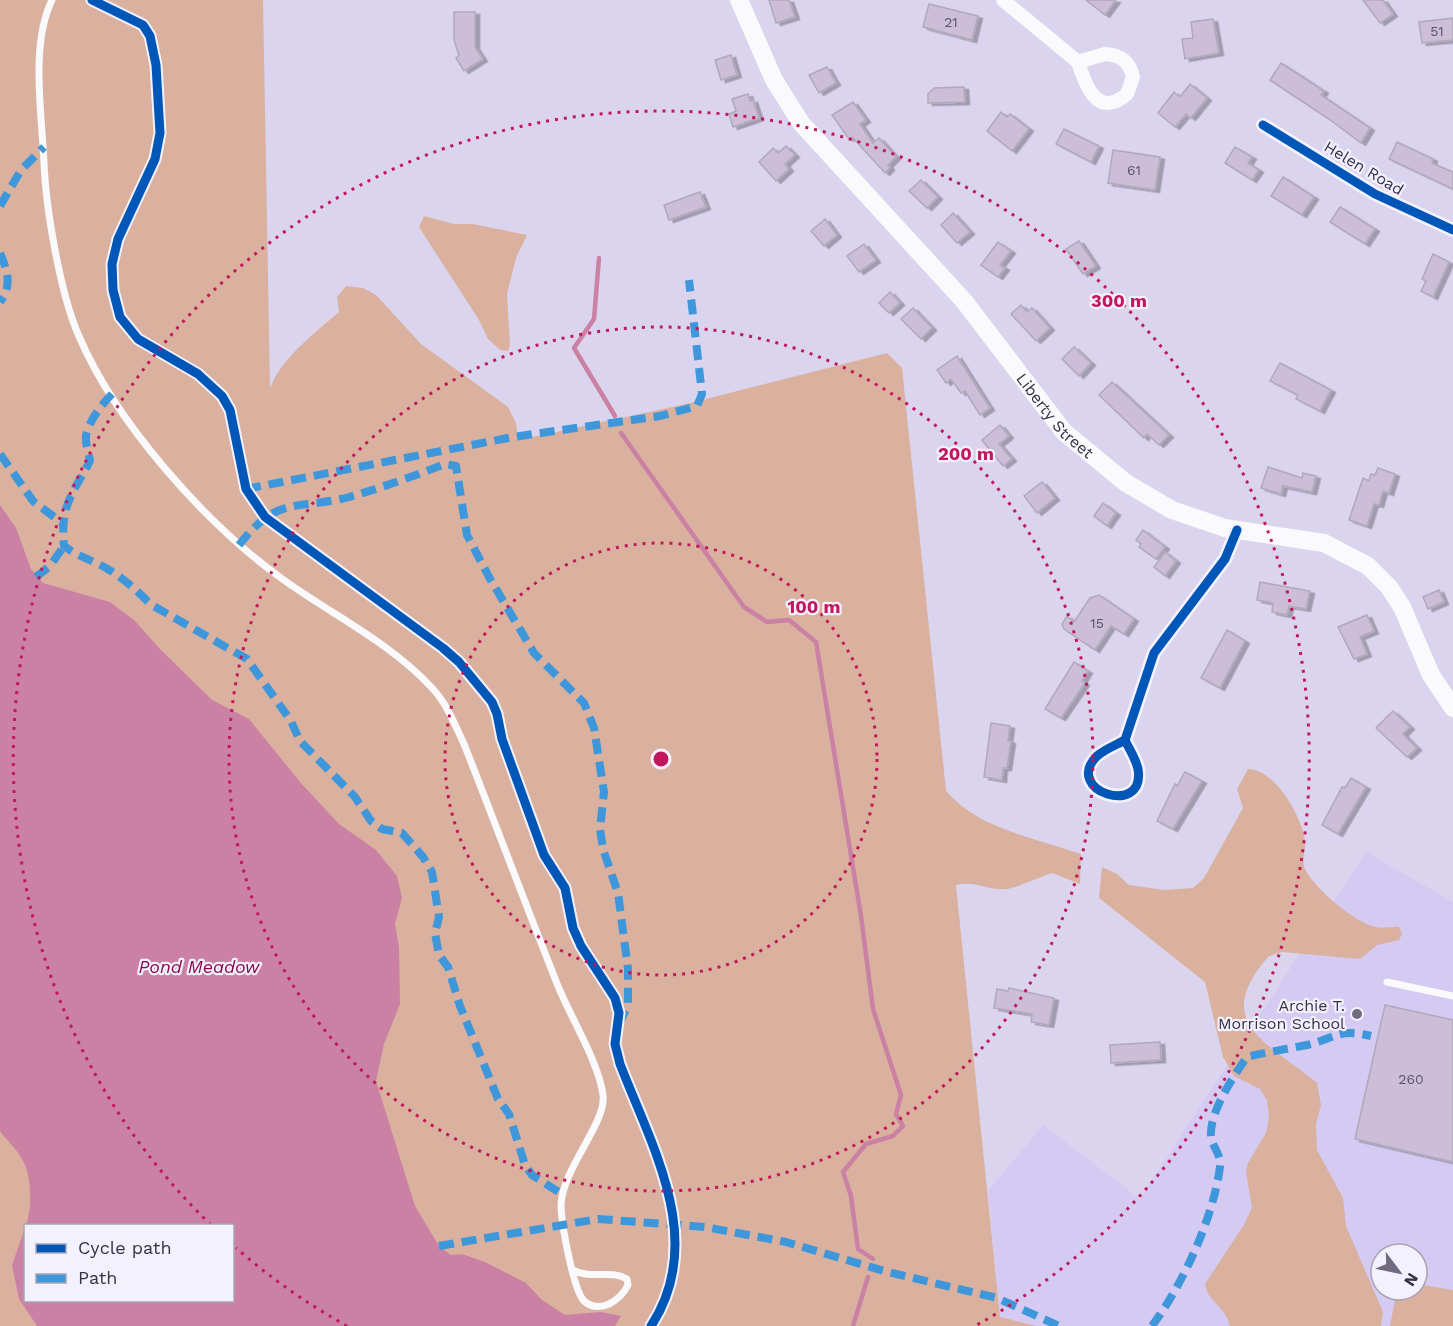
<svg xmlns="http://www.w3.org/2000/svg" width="1453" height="1326" viewBox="0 0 1453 1326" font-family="'Work Sans',sans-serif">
<defs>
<filter id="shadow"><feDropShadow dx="4.5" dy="2.5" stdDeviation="0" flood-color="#0004"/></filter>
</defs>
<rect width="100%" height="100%" fill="#dbd4ee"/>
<path fill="#d4caf2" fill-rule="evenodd" d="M1366 852 1453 902V1326H1001L988 1191 1043 1125 1140 1199ZM1381 1254H1417V1290H1381Z"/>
<g fill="#dab19f" fill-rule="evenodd">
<path d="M0 0H263L270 388C283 356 313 335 339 312L337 297 346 286 363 288 376 295 421 344 508 407 516 423 518 440 682 405 887 353 902 368 946 791C981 830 1033 837 1081 854L1080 884 1052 873C1039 877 1019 887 1007 889 989 891 974 880 956 885L1000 1317 1037 1326H0ZM26 1226H232V1300H26Z"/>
<path d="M424 216 454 224H473L527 235 516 258 507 294 510 345 508 351 500 350 488 339 479 320 419 227Z"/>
<path d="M1248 769C1275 769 1302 817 1305 841 1306 850 1301 861 1305 869 1314 888 1355 923 1376 927 1382 929 1392 926 1399 927L1402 934 1399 940 1377 945 1360 959 1282 952 1269 956C1209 1024 1270 1043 1317 1083L1321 1105 1316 1124 1317 1150 1343 1198 1346 1226 1383 1312 1381 1326H1230C1225 1305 1208 1303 1205 1284L1245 1223 1252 1207 1246 1173 1248 1163 1266 1133 1269 1117 1267 1100 1260 1089 1234 1076 1223 1057 1205 982 1099 898 1102 867 1117 874 1129 885 1164 890 1193 888 1204 878 1243 808 1237 789Z"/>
<path d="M1417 1284 1453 1290V1326H1390L1397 1290H1417Z"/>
</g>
<path fill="#ca81a4" d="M0 505 16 528 31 569 43 583 110 602 134 620 160 649 212 700 249 719 300 782 339 824 376 850 397 876 402 898 395 924 399 947 400 1004 384 1044 376 1081 415 1206 439 1246 451 1255 462 1254 485 1262 526 1283 542 1300 565 1315 601 1312 621 1316 615 1326H37L19 1299 12 1265 25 1228 26 1300H232V1226L26 1225C32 1209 32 1177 23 1161 18 1150 7 1141 0 1131Z"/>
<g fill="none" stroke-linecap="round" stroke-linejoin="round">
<g stroke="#ca81a4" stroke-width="4.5">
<path d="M599 258 594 319 574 348 615 416"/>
<path d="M621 433 744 607 767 622 789 620 816 642 861 916 873 1009 901 1095 896 1114 903 1126 893 1136 866 1144 843 1172 851 1196 858 1249 873 1259"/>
<path d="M853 1326 868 1277"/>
</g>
</g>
<g fill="#ccbdd9" stroke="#b1a8bb" stroke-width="1.5" filter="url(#shadow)">
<path d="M769 0H789L795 17 776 23Z"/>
<path d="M1086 0H1116L1105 15Z"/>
<path d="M1363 0H1383L1393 14 1380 23Z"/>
<path d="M929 4 978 16 972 40 923 27Z"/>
<path d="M454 12H475V47L483 59 464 71 456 58 459 55 454 40Z"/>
<path d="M1453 18V40L1422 43 1419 22Z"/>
<path d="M1213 19 1219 53 1185 59 1182 39 1193 38 1191 22Z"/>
<path d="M731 55 737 75 721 80 715 60Z"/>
<path d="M1281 63 1324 91 1321 95 1370 128 1361 143 1329 119 1270 80Z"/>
<path d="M827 67 836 83 819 93 809 75Z"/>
<path d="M1190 84 1207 98 1191 118 1186 114 1175 127 1158 113 1174 92 1180 97Z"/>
<path d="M964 87 965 102 928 103V94L934 88Z"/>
<path d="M748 94 750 101 753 100 759 118 733 127 729 114 736 111 732 99Z"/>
<path d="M853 102 866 120 860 124 873 143 879 138 896 157 888 165 890 168 885 173 852 137 849 139 832 115Z"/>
<path d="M1001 112 1007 117 1010 114 1029 129 1012 151 987 131Z"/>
<path d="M1064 129 1099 146 1091 162 1056 144Z"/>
<path d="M1397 142 1433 159 1432 163 1453 172V189L1389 159Z"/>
<path d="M786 146 795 155 785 164 789 169 776 181 759 162 773 148 778 153Z"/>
<path d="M1235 147 1252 157 1248 163 1259 170 1252 180 1225 163Z"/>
<path d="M1113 150 1160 157 1155 190 1108 183Z"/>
<path d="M1283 177 1314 197 1302 215 1271 196Z"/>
<path d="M921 180 938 197 927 208 909 191Z"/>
<path d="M700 192 706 207 669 220 664 205Z"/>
<path d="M1340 207 1375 229 1365 244 1330 222Z"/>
<path d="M953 213 970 232 957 243 941 225Z"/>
<path d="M825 219 837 235 824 246 811 231Z"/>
<path d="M1079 241 1096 266 1083 274 1066 249Z"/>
<path d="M998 242 1011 251 1000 265 1005 268 998 277 981 265Z"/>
<path d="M864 244 876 260 859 272 847 256Z"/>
<path d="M1433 254 1449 262 1433 297 1421 291 1426 281 1422 279Z"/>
<path d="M890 292 900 303 889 313 879 303Z"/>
<path d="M1021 305 1027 312 1032 308 1050 328 1036 341 1011 314Z"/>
<path d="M913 308 932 328 921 339 901 319Z"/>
<path d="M1074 347 1091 363 1079 376 1062 359Z"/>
<path d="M957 356 990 408 980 415 965 391 961 393 951 379 946 383 937 370Z"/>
<path d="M1280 363 1331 390 1320 411 1296 399 1298 395 1270 381Z"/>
<path d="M1112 382 1169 435 1159 445 1147 434 1144 438 1099 395Z"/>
<path d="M1000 425 1009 436 999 444 1012 459 1003 466 982 440Z"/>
<path d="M1268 467 1302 478 1303 473 1316 476 1312 492 1283 486 1281 494 1261 488Z"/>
<path d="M1378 468 1395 474 1389 493 1383 491 1379 505 1374 504 1367 526 1349 520 1363 478 1369 481 1371 474 1375 475Z"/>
<path d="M1042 482 1055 498 1037 513 1024 496Z"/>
<path d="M1103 503 1116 513 1107 526 1094 516Z"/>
<path d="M1143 530 1165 547 1156 559 1139 547 1141 544 1136 540Z"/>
<path d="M1165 552 1176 561 1165 576 1154 567Z"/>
<path d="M1260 582 1310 591 1306 609 1289 606 1287 615 1272 612 1273 603 1257 600Z"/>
<path d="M1439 590 1444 602 1428 609 1423 597Z"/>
<path d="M1099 595 1134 619 1124 634 1111 626 1095 650 1064 629 1062 624 1067 616 1074 622 1090 598Z"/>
<path d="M1367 615 1374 631 1360 637 1367 654 1354 659 1338 627Z"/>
<path d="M1227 630 1245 641 1220 688 1201 678Z"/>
<path d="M1074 662 1088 671 1082 681 1085 683 1061 718 1045 709Z"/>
<path d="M1393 711 1410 727 1403 734 1417 748 1407 757 1376 728Z"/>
<path d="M991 723 1010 726 1008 741H1011L1007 768H1003L1002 780 984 777Z"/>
<path d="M1185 772 1202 781 1173 829 1157 821 1175 784 1177 786Z"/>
<path d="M1351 778 1366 787 1338 834 1322 825 1342 787 1345 788Z"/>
<path d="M1009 988 1054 998 1049 1025 1031 1022 1032 1014 994 1008 997 989 1008 991Z"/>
<path d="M1385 1005 1453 1020V1162L1355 1139Z"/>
<path d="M1160 1042 1161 1060 1111 1063 1110 1045Z"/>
</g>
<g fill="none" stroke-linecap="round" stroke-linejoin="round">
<g stroke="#faf9fc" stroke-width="7">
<path d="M52 0C30 45 42 114 44 163 46 209 60 292 78 334 115 422 205 523 281 578 332 615 390 642 433 689 447 704 455 725 464 744 496 825 526 906 558 986 571 1018 599 1063 603 1095 607 1122 563 1168 561 1204 561 1222 573 1289 584 1301 592 1308 600 1308 609 1304 617 1300 624 1293 628 1285L627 1279C610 1269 591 1280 573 1270"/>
<path d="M1387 982 1453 996"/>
</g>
<g stroke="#faf9fc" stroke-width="14">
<path d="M1003 0 1078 62"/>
<path d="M1105 54C1121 55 1130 62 1133 77L1127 94C1097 120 1085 84 1078 62Z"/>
<path d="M1263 125 1375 194 1453 230"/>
<path d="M1125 740C1129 749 1136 759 1138 769 1146 818 1062 791 1097 756 1105 749 1116 745 1125 740L1154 653 1225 559 1237 530"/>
</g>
<path stroke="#faf9fc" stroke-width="18" id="s1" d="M739 0 774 80 801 123 964 301 1064 432 1126 483 1172 510 1225 528 1324 543 1368 566 1389 587 1402 607 1431 675 1453 708"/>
<g stroke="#3e97da" stroke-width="8" stroke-dasharray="15 8" stroke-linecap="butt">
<path d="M0 206 21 170 44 147"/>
<path d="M0 253C7 270 13 285 0 302"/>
<path d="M112 394C102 404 88 422 86 436 85 444 89 453 90 461 72 495 60 505 64 546 77 556 92 560 106 568 123 578 137 590 150 604L247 659 291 721 300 741 355 797 371 821 382 829 402 833 423 857 432 872 439 917 435 933 439 955 448 967 460 1006 498 1099 509 1114 525 1165 532 1175 562 1194"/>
<path d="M0 454 33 501 62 523"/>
<path d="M246 489 513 437 660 416 697 406 702 394 689 280"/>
<path d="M239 545C279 494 295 511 349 497 381 488 414 476 445 464L456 466 467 535 489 577 534 653 584 703 594 728 604 792 600 829 603 849 618 893 628 969V1005L621 1020"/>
<path d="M36 577 50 566 64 546"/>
<path d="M439 1246 598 1219 705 1227 786 1242 884 1271 997 1298 1059 1326"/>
<path d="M1152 1326C1183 1284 1213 1219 1220 1167 1222 1155 1212 1147 1211 1136 1209 1113 1234 1075 1247 1057 1267 1052 1287 1049 1307 1045 1336 1038 1338 1028 1371 1036"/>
</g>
<g stroke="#f4f1ff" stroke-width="13">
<g id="cycleway">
<path d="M92 0 143 25 150 36 156 65 160 133 155 159 118 239 112 264 113 290 120 317 138 339 198 374 222 396 230 410 246 489 265 517 443 648 459 662 492 702 497 714 502 739 544 855 565 888 573 928 581 946 615 998 619 1013 615 1044 620 1064C652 1147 707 1241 651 1326"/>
<path d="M1263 125 1375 194 1453 230"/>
<path d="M1125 740C1129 749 1136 759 1138 769 1146 818 1062 791 1097 756 1105 749 1116 745 1125 740L1154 653 1225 559 1237 530"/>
</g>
</g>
<use href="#cycleway" stroke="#0057b8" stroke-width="9"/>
</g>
<g fill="none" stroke="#c2185b" stroke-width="3" stroke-dasharray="3 6">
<circle cx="661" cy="759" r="216"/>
<circle cx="661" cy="759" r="432"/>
<path d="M347 1326A648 648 0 0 1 236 1248M211 1225A648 648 0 1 1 975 1326"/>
</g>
<circle fill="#706b80" stroke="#f4f1ff" stroke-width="2" cx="1357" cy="1014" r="6"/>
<g text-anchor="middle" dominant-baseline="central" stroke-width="4.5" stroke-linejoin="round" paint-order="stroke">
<g font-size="14" fill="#5c5569">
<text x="951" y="22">21</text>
<text x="1437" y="31">51</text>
<text x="1134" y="170">61</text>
<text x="1097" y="623">15</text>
<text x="1411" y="1079">260</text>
</g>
<g font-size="16" fill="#363244" stroke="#f4f1ff">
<text transform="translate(1364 168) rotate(31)">Helen Road</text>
<text stroke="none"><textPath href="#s1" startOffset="526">Liberty Street</textPath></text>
</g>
<g font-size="16" fill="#363244" stroke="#f4f1ff" text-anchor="end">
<text x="1345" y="1005">Archie T.<tspan x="1345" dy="18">Morrison School</tspan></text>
</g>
<g font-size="18" font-style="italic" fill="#8a044d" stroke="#f4f1ff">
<text x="199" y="966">Pond Meadow</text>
</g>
</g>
<circle cx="661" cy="759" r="9" fill="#c2185b" stroke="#f4f1ff" stroke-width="3"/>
<g font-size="18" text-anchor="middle" font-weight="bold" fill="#c2185b" stroke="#f4f1ff" stroke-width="4.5" stroke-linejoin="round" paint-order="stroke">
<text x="1119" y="307">300 m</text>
<text x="966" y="460">200 m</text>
<text x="814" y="613">100 m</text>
</g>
<rect x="24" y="1224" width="210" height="78" fill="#f4f1ff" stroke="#a8a5b4" stroke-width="1.5"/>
<rect x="36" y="1244" width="30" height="9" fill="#0057b8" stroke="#a8a5b4" stroke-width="1.5"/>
<text x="78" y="1254" font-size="18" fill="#363244">Cycle path</text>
<rect x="36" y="1274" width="30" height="9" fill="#3e97da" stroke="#a8a5b4" stroke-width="1.5"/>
<text x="78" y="1284" font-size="18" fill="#363244">Path</text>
<g transform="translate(1399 1272) rotate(122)"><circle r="28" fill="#f4f1ff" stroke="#a8a5b4" stroke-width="1.5"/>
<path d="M0-4.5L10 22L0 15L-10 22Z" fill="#706b80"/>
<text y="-9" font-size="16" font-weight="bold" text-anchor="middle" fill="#363244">N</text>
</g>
</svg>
